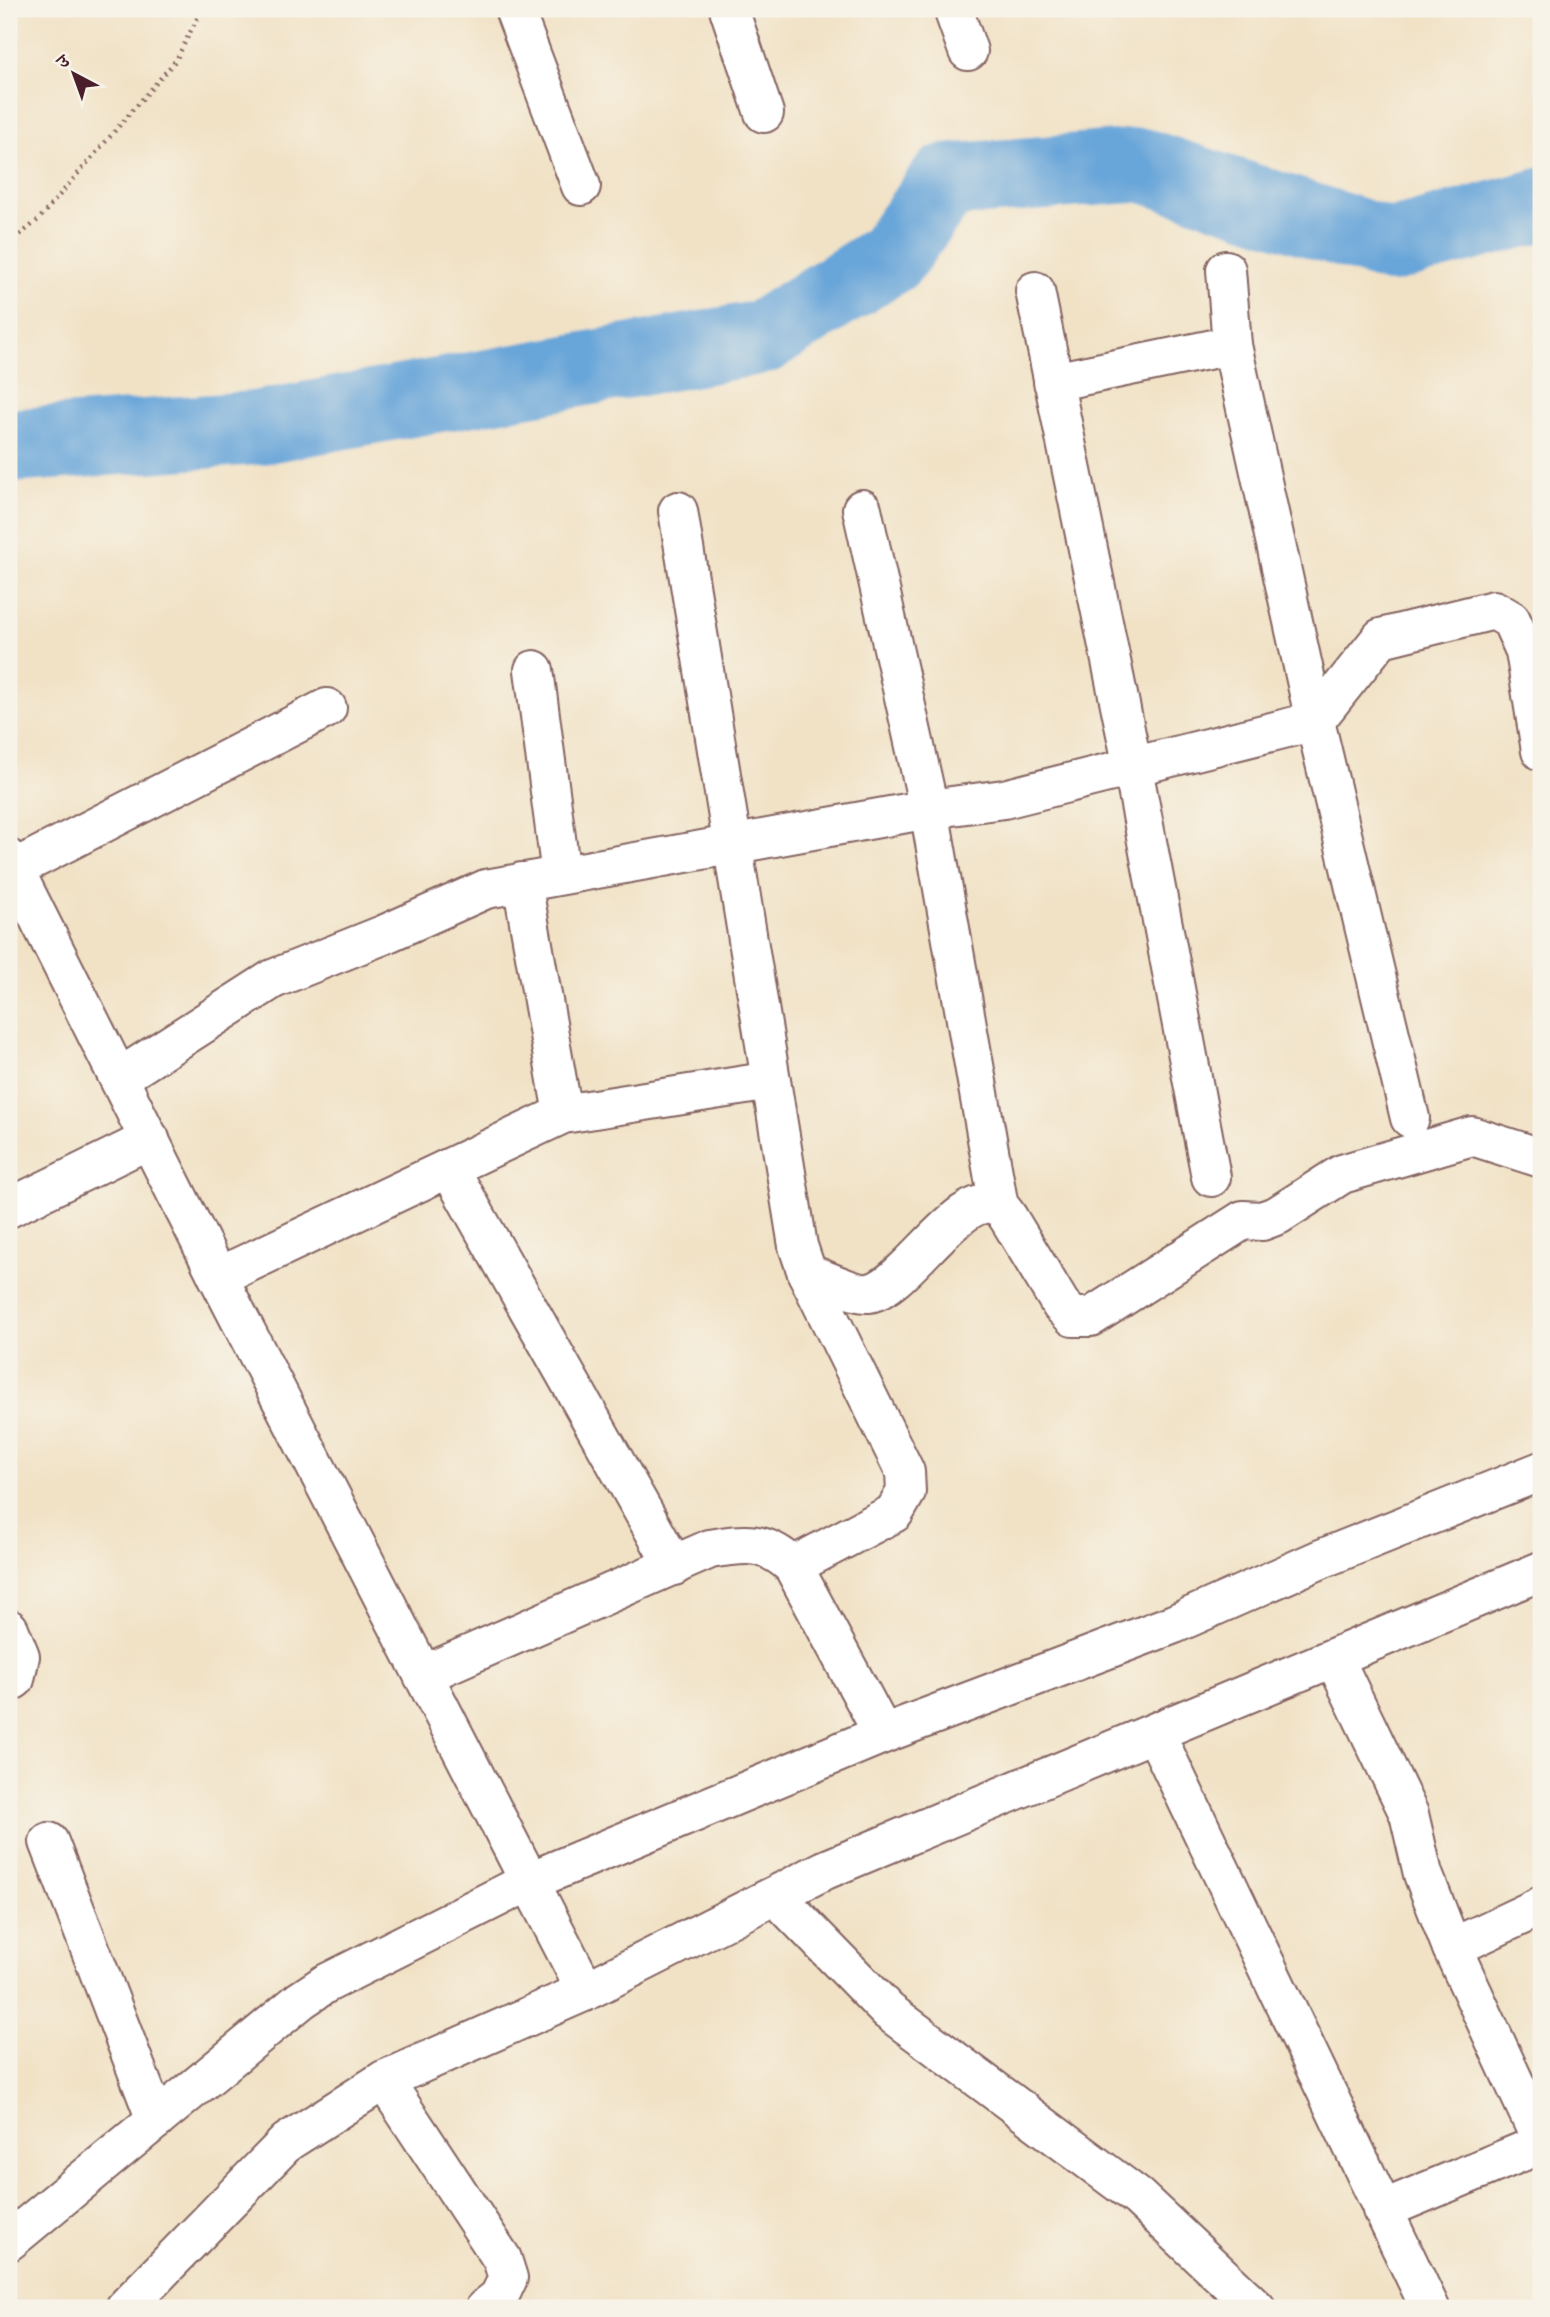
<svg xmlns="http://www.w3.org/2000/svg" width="1550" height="2317" viewBox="0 0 1550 2317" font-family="'IM FELL Double Pica','Noto Serif Devanagari',serif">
<rect width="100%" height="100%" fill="#f7f3e8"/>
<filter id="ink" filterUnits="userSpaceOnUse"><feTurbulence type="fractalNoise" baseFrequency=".0143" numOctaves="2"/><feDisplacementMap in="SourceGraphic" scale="14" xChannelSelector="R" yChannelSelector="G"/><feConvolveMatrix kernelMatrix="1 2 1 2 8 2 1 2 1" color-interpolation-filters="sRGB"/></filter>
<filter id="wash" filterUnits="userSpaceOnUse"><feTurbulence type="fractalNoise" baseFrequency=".00686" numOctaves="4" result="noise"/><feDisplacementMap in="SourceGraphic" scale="28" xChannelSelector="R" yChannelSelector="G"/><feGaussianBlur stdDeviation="1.57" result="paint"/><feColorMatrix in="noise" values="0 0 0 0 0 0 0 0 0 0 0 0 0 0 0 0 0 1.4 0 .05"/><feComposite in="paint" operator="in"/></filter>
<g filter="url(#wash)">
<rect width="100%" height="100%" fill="#f1e2c6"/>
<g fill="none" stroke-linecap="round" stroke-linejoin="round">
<path stroke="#67a5d9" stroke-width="74" d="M9 446 255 428 763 337 891 257 946 181 1142 165 1391 246 1541 205"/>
</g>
</g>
<g filter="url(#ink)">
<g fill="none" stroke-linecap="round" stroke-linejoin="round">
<g stroke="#846361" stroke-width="42">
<g id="minor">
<path d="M514 9 581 186"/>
<path d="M729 9 764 113"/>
<path d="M953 9 968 51"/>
<path d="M1035 291 1133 768 1211 1177"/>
<path d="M1232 345 1315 721 1410 1118"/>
<path d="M1053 382 1232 345 1226 270"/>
<path d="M862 509 929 809 999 1207"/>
<path d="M678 511 798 1246 807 1273 905 1472 906 1492 894 1513 793 1566"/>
<path d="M534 670 561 875"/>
<path d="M9 859 218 1277 586 1991"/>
<path d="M14 869 327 708"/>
<path d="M522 882 563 1114"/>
<path d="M119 1078 273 979 383 935 486 889 929 809 1004 799 1315 721 1381 638 1494 610 1511 620 1525 651 1541 751"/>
<path d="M449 1168 674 1566"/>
<path d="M9 1208 150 1139"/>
<path d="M807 1273C821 1278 856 1295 869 1293 907 1287 962 1185 999 1207 1003 1209 1007 1216 1009 1219L1061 1305 1073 1317H1091L1243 1220 1262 1221 1278 1215 1342 1174 1472 1136 1541 1158"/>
<path d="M218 1277 563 1114 771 1081"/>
<path d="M9 1629 20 1656 15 1679 9 1683"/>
<path d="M1334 1658 1409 1814 1423 1874 1452 1948 1541 2140"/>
<path d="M423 1675 710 1549C746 1543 765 1540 793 1566L883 1734"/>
<path d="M1155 1733 1430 2308"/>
<path d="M49 1842 156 2120"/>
<path d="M776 1896 888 2011 1138 2197 1256 2308"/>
<path d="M1452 1948 1541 1906"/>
<path d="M384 2080 502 2259 508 2278 499 2297 485 2308"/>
<path d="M1382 2210 1541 2144"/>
<path d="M9 2241 301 2000 325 1984 530 1881 883 1734 1174 1624 1321 1559 1541 1471"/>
<path d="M125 2308 287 2142 384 2080 586 1991 825 1870 1541 1571"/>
</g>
</g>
<path stroke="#846361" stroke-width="4.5" stroke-dasharray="2 5" stroke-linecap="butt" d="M9 244 38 220 176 60 202 9"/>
<use href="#minor" stroke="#fff" stroke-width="38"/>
</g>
</g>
<rect width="1550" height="2317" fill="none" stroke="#f7f3e8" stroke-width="35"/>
<g transform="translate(74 74) rotate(319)" stroke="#f7f3e8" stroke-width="5" paint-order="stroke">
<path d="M0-5L12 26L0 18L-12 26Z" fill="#4a1f2b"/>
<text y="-10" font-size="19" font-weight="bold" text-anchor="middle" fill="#4a1f2b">उ</text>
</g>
</svg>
